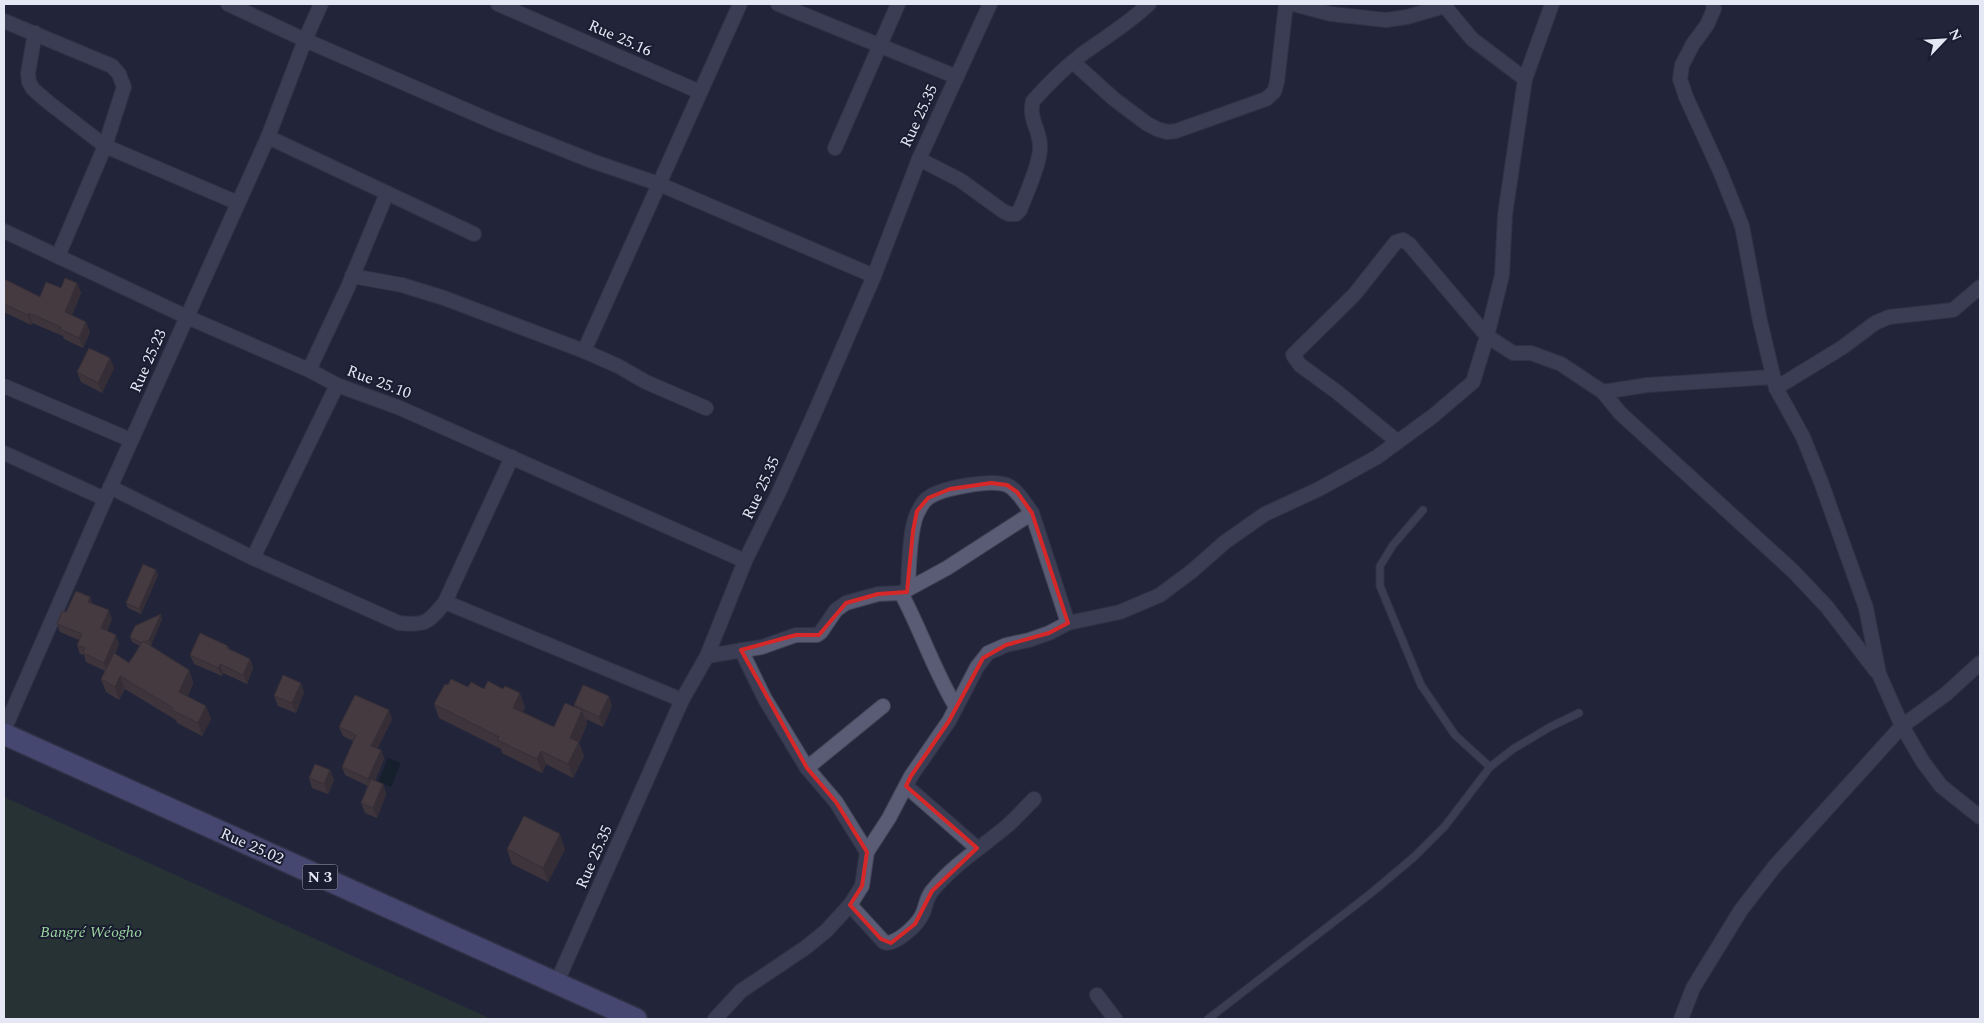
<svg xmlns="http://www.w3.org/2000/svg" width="1984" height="1023" viewBox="0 0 1984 1023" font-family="Spectral,serif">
<rect width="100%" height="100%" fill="#23253a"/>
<path fill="#2d442f" d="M4 797 491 1019H4Z"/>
<path fill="#071c1c" d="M388 758 401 763 391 787 378 782Z"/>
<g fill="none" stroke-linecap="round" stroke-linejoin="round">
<g stroke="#414254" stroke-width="9">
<g id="service">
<path d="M1423 510 1393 545 1380 566V586L1421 685 1455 735 1490 767"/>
<path d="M1208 1019 1370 894 1414 857 1445 826 1490 767 1513 749 1550 727 1579 713"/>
</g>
</g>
<g stroke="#414254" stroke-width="16">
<g id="minor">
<path d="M228 4 305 40 496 123 592 161 659 184 874 276"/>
<path d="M498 4 700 92"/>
<path d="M778 4 957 77"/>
<path d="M1293 4 1331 14 1386 20 1407 17 1445 6"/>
<path d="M1443 4 1472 39 1525 79"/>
<path d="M1552 4 1525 79 1505 215 1502 275 1487 336 1513 353H1531L1561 364 1603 392 1647 385 1773 377"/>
<path d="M1713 4 1714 9 1707 25 1693 44 1682 65 1680 79 1686 97 1720 171 1742 226 1760 321 1776 388 1803 437 1821 482 1866 608 1879 674 1902 726 1923 762 1941 786 1980 817"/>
<path d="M4 21 112 66 119 74 124 87 105 146 58 256"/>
<path d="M35 33 28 73 29 82 33 89 48 102 105 146 238 203"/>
<path d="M1073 62 1114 99 1146 123 1157 129 1167 132 1176 131 1266 99 1274 92 1277 82 1286 4"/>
<path d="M268 137 474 234"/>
<path d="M835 148 898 4"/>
<path d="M919 159 960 180 1003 211 1009 214H1016L1020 210C1026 194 1041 162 1040 146 1040 130 1028 118 1033 101 1047 85 1063 69 1081 55 1104 38 1128 24 1149 4"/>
<path d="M4 231 187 317 309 370 337 385 400 408 745 561"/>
<path d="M352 276 402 285 444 298 584 351 618 366 646 382 706 408"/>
<path d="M584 351 740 4"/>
<path d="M309 370 348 287 387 193"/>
<path d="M4 386 131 440"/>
<path d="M1776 388 1843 347 1875 323 1889 317 1953 310 1980 287"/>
<path d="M1603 392 1620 413 1793 571 1827 607 1876 671"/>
<path d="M4 453 105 499"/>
<path d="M110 487 253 558 399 623C426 626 429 622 445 602L512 457"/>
<path d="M253 558 337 385"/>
<path d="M908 589C909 570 909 525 919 510 921 506 925 500 928 498 941 488 991 479 1007 485 1018 490 1025 504 1032 513"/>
<path d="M901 593 947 568 1032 513 1068 623"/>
<path d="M445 602 682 700"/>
<path d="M741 650 765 699 807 768 836 802 867 852"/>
<path d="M707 656 762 647 796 635H817L821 632 836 610 846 603 878 594 901 593C921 630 934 671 956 707"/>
<path d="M4 730 105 499 268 137 305 40 321 4"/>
<path d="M807 768 883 706"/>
<path d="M906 786 977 848"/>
<path d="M850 905 884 942C894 947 917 925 922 915 926 907 926 898 932 891 954 864 981 848 1007 826 1016 818 1025 808 1034 799"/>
<path d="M556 984 682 700 707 656 745 561 779 492 812 419 874 276 919 159 990 4"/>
<path d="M1097 995 1115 1019"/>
<path d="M715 1019 741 991 805 948 826 931 850 905 862 886 867 852 889 818 911 776 949 721 977 667 988 653 1006 645 1029 640 1049 633 1068 623 1120 612 1160 595 1192 571 1225 542 1265 514 1319 489 1377 457 1433 416 1473 382 1487 336 1409 244 1403 240 1396 242 1354 295 1293 355 1300 365 1337 392 1398 442"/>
<path d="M1681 1019 1693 988 1741 910 1775 866 1902 726 1946 694 1980 663"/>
</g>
</g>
<g stroke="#414254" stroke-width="24">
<path id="primary" d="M4 734 636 1019"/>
</g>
<use href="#service" stroke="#595c74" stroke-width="7"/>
<use href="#minor" stroke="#595c74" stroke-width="14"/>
<use href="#primary" stroke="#7072b3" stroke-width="21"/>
</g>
<g fill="#5f483e">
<path d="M4 279 40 297 61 288 77 283 81 293 72 315 90 332 83 348 64 339 63 336 32 323 31 325 4 312Z"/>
<path d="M114 368 102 393 81 382 77 372Z"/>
<path d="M158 575 141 614 128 608 126 603Z"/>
<path d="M90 597 92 603 112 619 107 631 119 644 115 654 129 663 140 646 132 642 130 637 162 619 151 645 150 646 189 670 193 683 188 696 211 719 202 736 177 723 176 720 125 689 119 700 106 692 101 679 105 671 86 662 84 655 80 654 77 645 79 640 60 632 57 624 66 612Z"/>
<path d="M228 646 230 650 250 659 253 668 247 684 223 673 222 676 194 664 190 655Z"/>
<path d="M448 685 484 689 525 707 523 712 554 727 575 707 574 705 612 706 603 727 586 719 587 724 579 743 584 756 573 778 546 764 542 773 502 753 501 749 439 718 434 704Z"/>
<path d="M304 692 296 713 278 706 274 696Z"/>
<path d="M392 719 377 749 381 750 384 759 375 781 383 784 386 794 377 818 365 813 361 803 368 786 345 775 342 767 353 741 343 736 339 727Z"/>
<path d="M330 770 334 780 328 794 312 788 309 778Z"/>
<path d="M507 849H565L548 882 512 864Z"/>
</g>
<g fill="#4d3b32">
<path d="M77 283 81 293 69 322 65 312Z"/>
<path d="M29 313 32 323 31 325 28 315Z"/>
<path d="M86 322 90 332 83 348 79 338Z"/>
<path d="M110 358 114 368 102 393 98 383Z"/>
<path d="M156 570 158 575 141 614 139 609Z"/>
<path d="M90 597 93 606 88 602Z"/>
<path d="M109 610 112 619 104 637 101 628Z"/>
<path d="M161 614 162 619 151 645 149 640Z"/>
<path d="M116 635 119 644 107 672 104 663Z"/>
<path d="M250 659 253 668 247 684 243 675Z"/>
<path d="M220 664 223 673 222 676 218 668Z"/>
<path d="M189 670 193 683 184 705 179 692Z"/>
<path d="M120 676 125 689 119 700 115 687Z"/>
<path d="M301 683 304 692 296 713 292 703Z"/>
<path d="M520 693 525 707 518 721 513 708Z"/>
<path d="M609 696 612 706 603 727 599 717Z"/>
<path d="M206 706 211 719 202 736 198 723Z"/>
<path d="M389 710 392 719 374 755 371 746Z"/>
<path d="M582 710 587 724 579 743 584 756 573 778 568 764 570 738Z"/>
<path d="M381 750 384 759 372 787 368 779Z"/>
<path d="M541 751 546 764 542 773 537 759Z"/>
<path d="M330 770 334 780 328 794 324 784Z"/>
<path d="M383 784 386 794 377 818 373 808Z"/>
<path d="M560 834 565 849 548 882 543 868Z"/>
</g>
<g fill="#6e5448" stroke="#4d3b32">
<path d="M65 278 77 283 65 312 86 322 79 338 60 329 61 327 29 313 28 315 4 304V279L40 297 46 282 61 288Z"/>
<path d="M89 348 110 358 98 383 77 372Z"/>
<path d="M143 564 156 570 139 609 126 603Z"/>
<path d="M76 591 90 597 88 602 109 610 101 628 116 635 104 663 83 653 85 648 77 645 82 634 57 624 62 611 66 612Z"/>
<path d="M161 614 149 640 144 642 143 641 142 643 130 637 135 626Z"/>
<path d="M200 633 228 646 227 648 250 659 243 675 220 664 218 668 190 655Z"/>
<path d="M143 641 189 670 179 692 206 706 198 723 172 710 173 708 120 676 115 687 101 679 114 653 129 663Z"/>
<path d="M283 675 301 683 292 703 274 696Z"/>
<path d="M451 679 468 687 471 682 484 689 488 681 503 689 505 686 520 693 513 708 554 727 565 703 582 710 570 738 579 742 568 764 541 751 537 759 497 740 499 737 434 704 445 684 448 685Z"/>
<path d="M583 685 609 696 599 717 574 705Z"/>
<path d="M355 695 389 710 371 746 381 750 368 779 342 767 356 735 339 727Z"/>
<path d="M315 764 330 770 324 784 309 778Z"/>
<path d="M371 779 383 784 373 808 361 803Z"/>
<path d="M524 816 560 834 543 868 507 849Z"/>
</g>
<path d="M0 0H1984V1023H0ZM991 483 1007 485 1017 492 1032 513 1068 623 1049 633 1006 645 983 658 949 721 911 776 906 786 977 848 932 891 915 924 891 943 881 939 850 905 862 886 867 852 836 802 807 768 741 650 796 635H819L846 603 878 594 907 592 913 531 917 511 928 498 950 489Z" fill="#23253a" fill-opacity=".55" fill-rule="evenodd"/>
<path fill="none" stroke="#d62828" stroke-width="4" stroke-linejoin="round" d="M991 483 1007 485 1017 492 1032 513 1068 623 1049 633 1006 645 983 658 949 721 911 776 906 786 977 848 932 891 915 924 891 943 881 939 850 905 862 886 867 852 836 802 807 768 741 650 796 635H819L846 603 878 594 907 592 913 531 917 511 928 498 950 489Z"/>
<g text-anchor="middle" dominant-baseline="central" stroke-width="4" stroke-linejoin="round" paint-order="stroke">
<rect fill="#1a1c30" stroke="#a8aaba" stroke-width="1" x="302.5" y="864.5" width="35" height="25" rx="4"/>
<g font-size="15" font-weight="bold" fill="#e5e7f5">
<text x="320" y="877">N 3</text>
</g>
<g font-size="16" fill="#e5e7f5" stroke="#1a1c30">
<text transform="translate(620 38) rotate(24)">Rue 25.16</text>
<text transform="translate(919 116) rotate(-65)">Rue 25.35</text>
<text transform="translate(148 361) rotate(-66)">Rue 25.23</text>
<text transform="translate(379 382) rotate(21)">Rue 25.10</text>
<text transform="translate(761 488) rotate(-65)">Rue 25.35</text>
<text transform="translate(252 846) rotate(24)">Rue 25.02</text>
<text transform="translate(594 857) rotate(-66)">Rue 25.35</text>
</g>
<g font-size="16" font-style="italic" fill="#9ad49e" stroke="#1a1c30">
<text x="91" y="932">Bangré Wéogho</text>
</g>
</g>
<rect width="1984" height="1023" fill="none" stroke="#e5e7f5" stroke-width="10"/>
<g transform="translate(1944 40) rotate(65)" stroke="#1a1c30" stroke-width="4" paint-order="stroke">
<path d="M0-4L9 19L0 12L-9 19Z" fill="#e5e7f5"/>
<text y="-8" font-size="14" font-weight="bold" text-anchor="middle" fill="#e5e7f5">N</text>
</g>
</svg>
